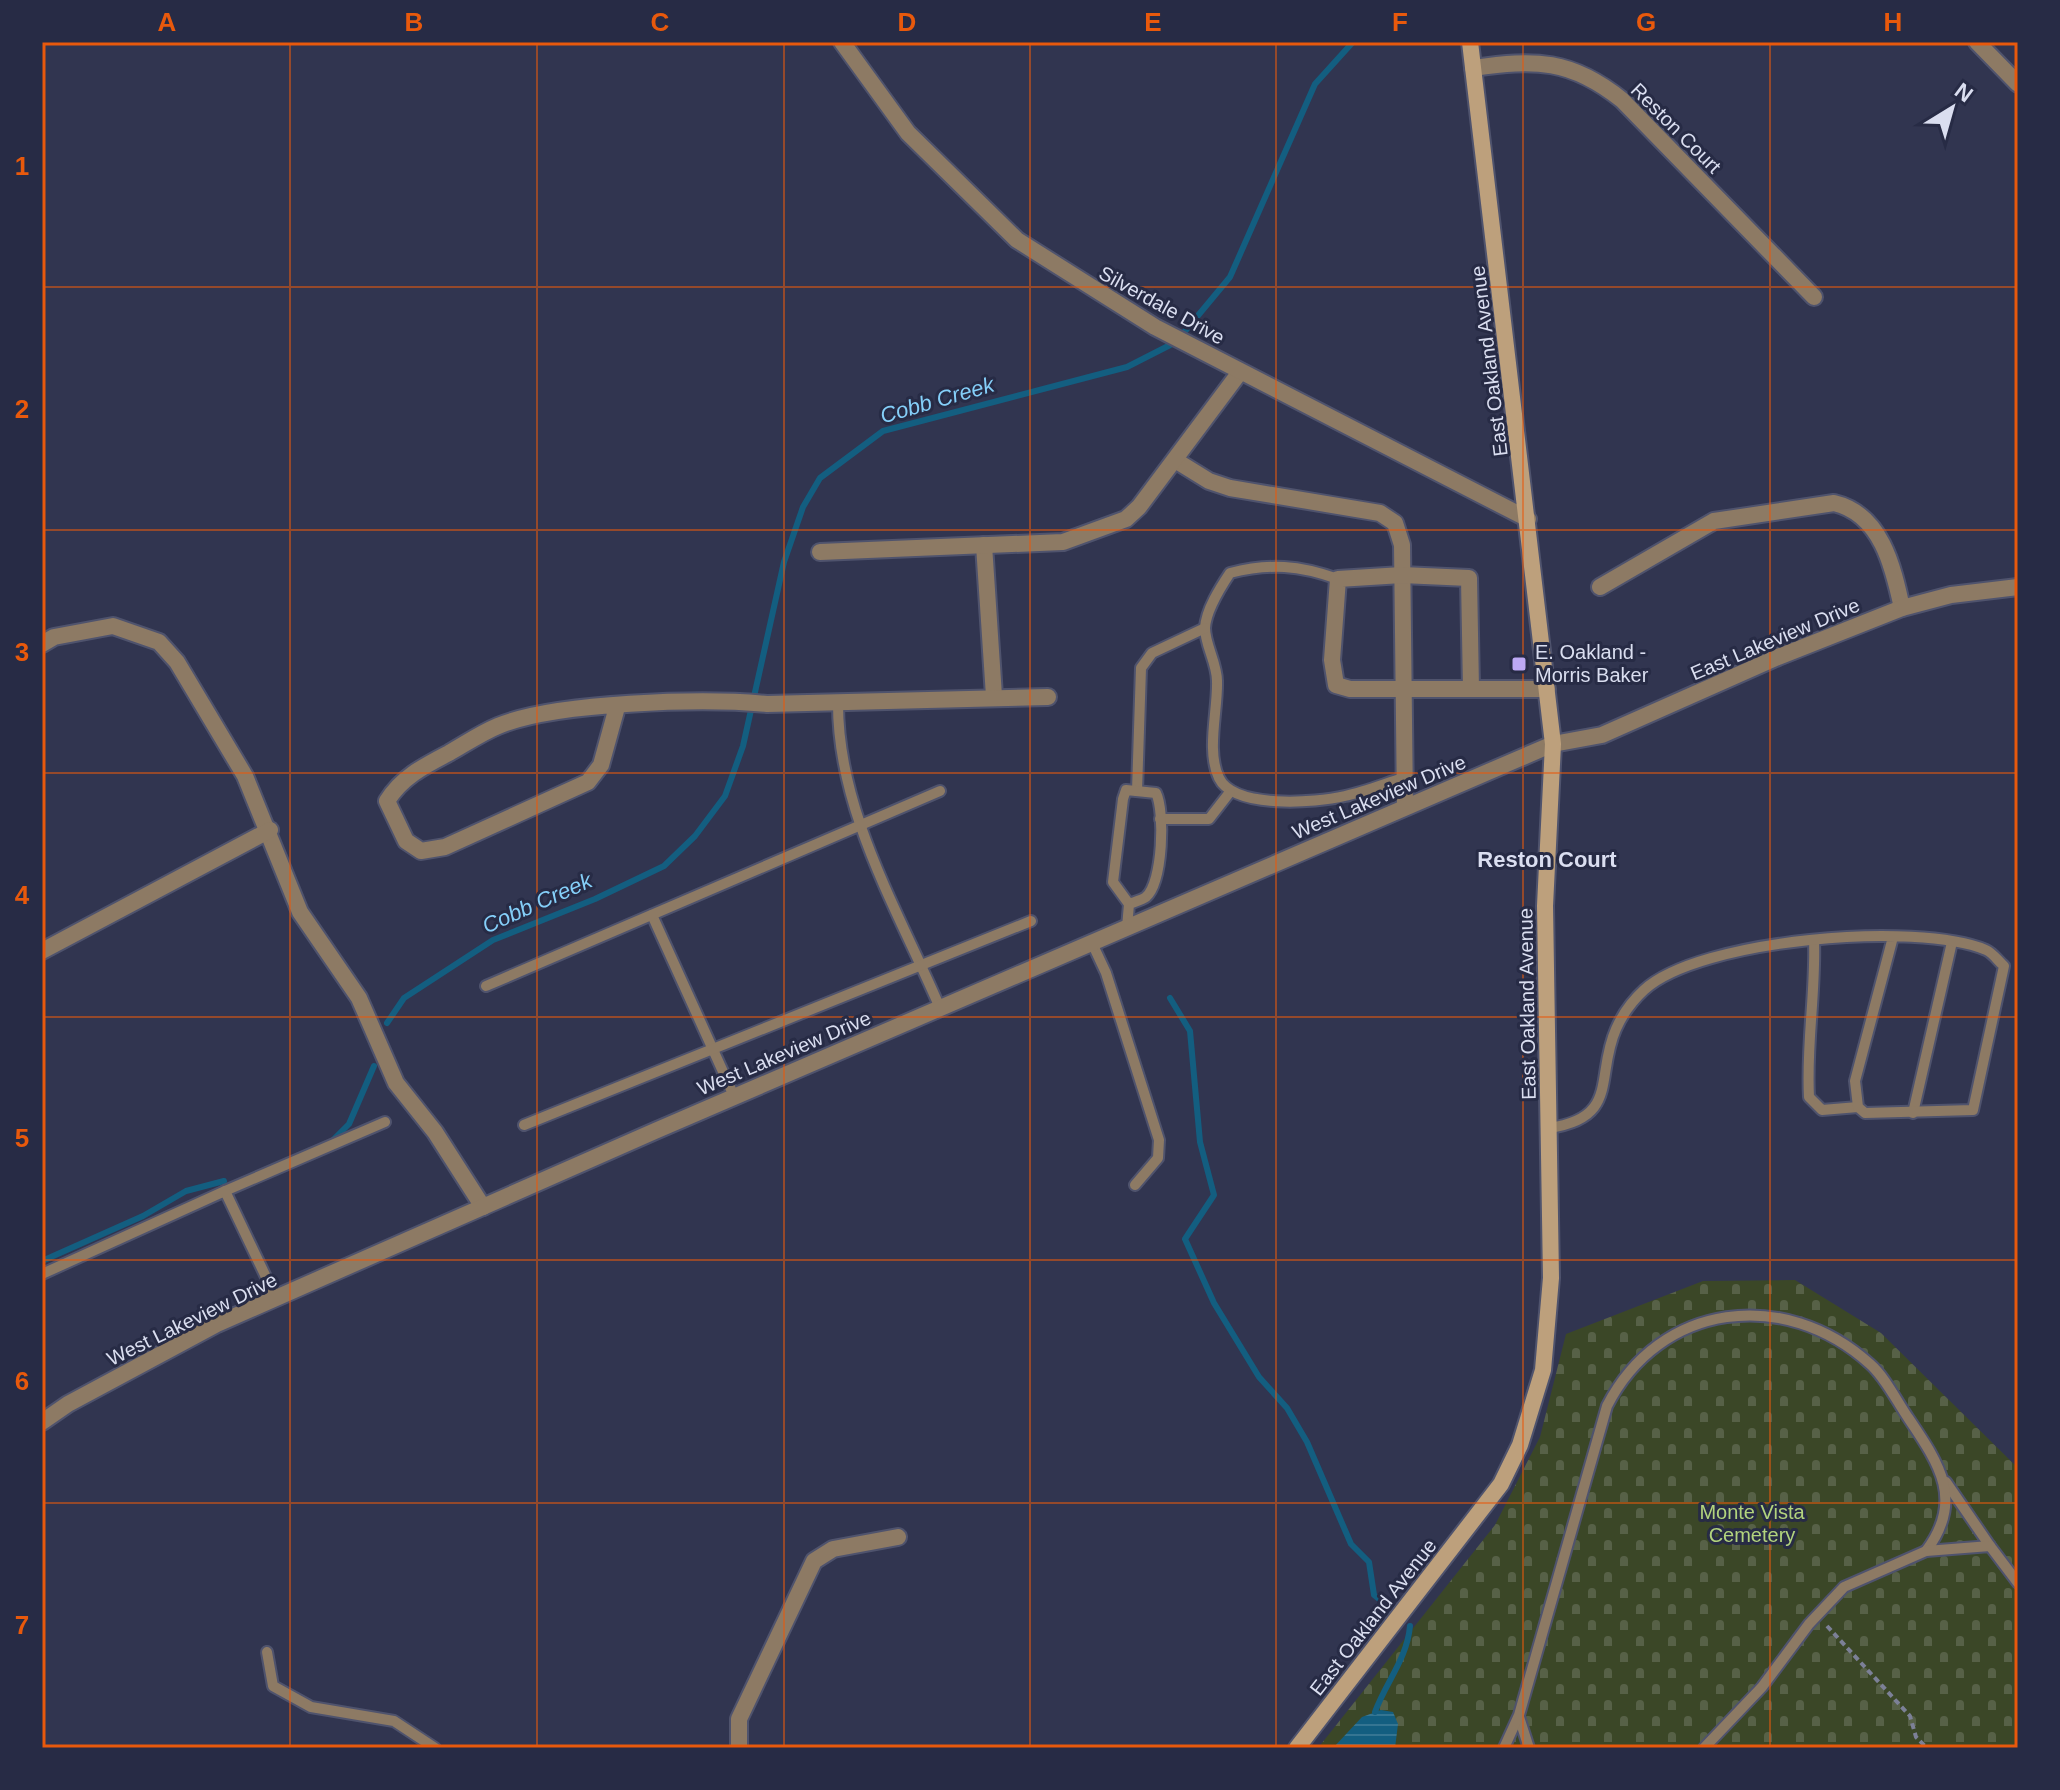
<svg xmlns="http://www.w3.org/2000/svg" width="2060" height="1790" viewBox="0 0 2060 1790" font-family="Helvetica,sans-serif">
<defs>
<pattern id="cemetery-stones" width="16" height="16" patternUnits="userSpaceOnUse" patternTransform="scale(2)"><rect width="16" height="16" fill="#3b4727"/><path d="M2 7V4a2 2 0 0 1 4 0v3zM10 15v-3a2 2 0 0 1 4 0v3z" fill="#576147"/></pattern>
<pattern id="water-rules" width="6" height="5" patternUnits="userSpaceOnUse" patternTransform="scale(2)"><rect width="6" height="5" fill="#135e80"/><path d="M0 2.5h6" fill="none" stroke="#357592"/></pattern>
</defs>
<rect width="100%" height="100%" fill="#313550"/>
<path fill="url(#cemetery-stones)" d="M1795 1280 1881 1333 2018 1468V1748H1318L1495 1525 1540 1437 1566 1334 1703 1281Z"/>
<path fill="url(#water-rules)" d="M1381 1710 1393 1712 1398 1724 1395 1748H1333L1362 1717Z"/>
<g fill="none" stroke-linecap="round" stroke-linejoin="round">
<g stroke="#135e80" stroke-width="6">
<path d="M1170 998 1190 1031 1200 1142 1214 1195 1185 1239 1214 1303 1259 1377 1287 1408 1307 1442 1351 1544 1369 1562 1374 1595 1384 1603"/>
<path d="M387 1023 404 998 493 940 595 899 664 866 695 836 725 796 743 746 784 562 803 507 820 478 883 431 1127 367 1176 342 1230 277 1315 84 1353 42"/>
<path d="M331 1142 349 1124 374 1066"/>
<path d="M42 1261 143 1216 186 1191 224 1181"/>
<path d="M1375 1712C1386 1682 1407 1659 1410 1626"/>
</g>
<g stroke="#4f536d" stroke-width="14">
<g id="service">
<path d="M1338 579C1299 565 1270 563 1230 573 1220 588 1206 610 1205 628 1205 645 1217 663 1217 681 1218 710 1206 751 1219 778 1234 809 1315 803 1345 796 1364 792 1384 784 1403 778"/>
<path d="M838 701C837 810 898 910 940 1008"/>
<path d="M1137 791 1141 668 1152 653 1205 628"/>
<path d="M1160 819H1209L1230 792"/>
<path d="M652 915 734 1096"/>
<path d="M1127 928 1129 904C1134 902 1142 900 1146 897 1163 882 1165 811 1156 793L1126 790 1123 799 1113 882 1129 904"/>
<path d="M1814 940C1816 992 1806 1044 1809 1097L1822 1110 1858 1107"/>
<path d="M1092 943 1106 973 1159 1140 1158 1158 1135 1185"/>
<path d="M486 986 940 791"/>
<path d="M1913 1113 1952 942"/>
<path d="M524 1125 1031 921"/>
<path d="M1549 1128C1620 1118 1595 1076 1616 1029 1623 1013 1632 1001 1644 990 1699 939 1917 921 1986 950 1993 953 1998 961 2004 966L1973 1110 1865 1113 1858 1107 1855 1081 1893 937"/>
<path d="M225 1191 385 1122"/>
<path d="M42 1274 225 1191 276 1298"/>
<path d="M1946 1482 1990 1546"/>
<path d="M267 1652 273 1686 311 1707 394 1721 435 1748"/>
<path d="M1519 1717 1529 1748"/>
<path d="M1504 1748 1519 1715 1607 1406C1660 1302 1785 1287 1870 1364 1886 1378 1897 1402 1909 1419 1940 1465 1964 1501 1926 1551"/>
<path d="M1704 1748 1762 1687 1809 1624 1844 1587 1926 1551 1990 1546 2018 1583"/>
</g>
</g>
<g stroke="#4f536d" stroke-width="20">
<g id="minor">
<path d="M1977 42 2018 84"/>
<path d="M1473 68C1535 59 1571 59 1622 100L1814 297"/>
<path d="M1175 460 1209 481 1230 488 1380 513 1395 523 1402 545 1405 807"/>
<path d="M984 545 994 696"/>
<path d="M820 552 1063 542 1126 519 1139 507 1240 372"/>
<path d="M1600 587 1714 521 1834 503C1881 514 1893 566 1902 608"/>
<path d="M42 644 54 637 113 626 159 642 177 662 245 776 300 912 359 998 396 1083 435 1132 483 1207"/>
<path d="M1471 689 1469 578 1402 575 1338 579 1332 660 1336 685 1350 689H1547"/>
<path d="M617 707 601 765 588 782 445 847 421 851 406 841 387 801C402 777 424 766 449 753 465 744 481 733 498 726 555 702 703 698 767 704L1048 697"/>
<path d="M42 951 270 830"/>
<path d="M739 1748V1719L814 1561 833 1549 898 1537"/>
</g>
</g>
<g stroke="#4f536d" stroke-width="20">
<g id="tertiary">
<path d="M842 42 908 133 1017 240 1155 327 1528 519"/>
<path d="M42 1422 68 1404 217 1324 655 1131 1553 744 1602 735 1778 657 1902 608 1951 595 2018 587"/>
</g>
</g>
<g stroke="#4f536d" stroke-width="20">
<path id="secondary" d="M1297 1748 1501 1484 1520 1445 1543 1370 1551 1278 1545 906 1553 744 1470 42"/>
</g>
<path stroke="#7c8097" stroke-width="4" stroke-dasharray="6 4" stroke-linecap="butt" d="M1827 1626 1910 1716 1916 1737 1927 1748"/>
<use href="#service" stroke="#8d7a64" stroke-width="10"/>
<use href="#minor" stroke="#8d7a64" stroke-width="16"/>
<use href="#tertiary" stroke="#8d7a64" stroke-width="16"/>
<use href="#secondary" stroke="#bda07c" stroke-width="16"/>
</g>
<path fill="none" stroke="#e8590c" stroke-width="2" stroke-opacity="0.55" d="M290 42V1748M537 42V1748M784 42V1748M1030 42V1748M1276 42V1748M1523 42V1748M1770 42V1748M42 287H2018M42 530H2018M42 773H2018M42 1017H2018M42 1260H2018M42 1503H2018"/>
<rect fill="#bda9f5" stroke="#272b45" stroke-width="3" x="1511" y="656" width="16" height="16" rx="4"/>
<g text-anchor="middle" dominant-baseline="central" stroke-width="6" stroke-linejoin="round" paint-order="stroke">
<g font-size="20" fill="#dadef0" stroke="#272b45">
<text transform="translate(1676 128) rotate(45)">Reston Court</text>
<text transform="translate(1162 305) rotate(29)">Silverdale Drive</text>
<text transform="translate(1489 361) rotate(-97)">East Oakland Avenue</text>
<text transform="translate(1775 639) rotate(-23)">East Lakeview Drive</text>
<text transform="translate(1379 797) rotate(-23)">West Lakeview Drive</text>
<text transform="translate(1527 1004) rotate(-91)">East Oakland Avenue</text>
<text transform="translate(784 1053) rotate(-23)">West Lakeview Drive</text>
<text transform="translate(192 1319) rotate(-26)">West Lakeview Drive</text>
<text transform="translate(1373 1617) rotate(-52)">East Oakland Avenue</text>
</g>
<g font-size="20" fill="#dadef0" stroke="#272b45" text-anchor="start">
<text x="1535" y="652">E. Oakland -<tspan x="1535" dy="23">Morris Baker</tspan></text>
</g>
<g font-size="20" fill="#b2d37d" stroke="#272b45">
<text x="1752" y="1512">Monte Vista<tspan x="1752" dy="23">Cemetery</tspan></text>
</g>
<g font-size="22" font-style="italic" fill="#85cff9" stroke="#272b45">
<text transform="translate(937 400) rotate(-16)">Cobb Creek</text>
<text transform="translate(537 903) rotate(-24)">Cobb Creek</text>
</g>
<g font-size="22" font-weight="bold" fill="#dadef0" stroke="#272b45">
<text x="1547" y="859">Reston Court</text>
</g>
</g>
<rect width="2060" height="1790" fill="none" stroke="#272b45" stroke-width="88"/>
<g transform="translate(1952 108) rotate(37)" stroke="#272b45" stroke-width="6" paint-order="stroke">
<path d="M0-6L14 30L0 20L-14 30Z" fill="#dadef0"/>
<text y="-12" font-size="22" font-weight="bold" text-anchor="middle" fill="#dadef0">N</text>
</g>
<rect x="44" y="44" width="1972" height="1702" fill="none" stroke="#e8590c" stroke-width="3"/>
<g font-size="26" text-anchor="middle" font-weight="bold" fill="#e8590c">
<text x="167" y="31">A</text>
<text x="414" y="31">B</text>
<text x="660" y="31">C</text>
<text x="907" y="31">D</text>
<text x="1153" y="31">E</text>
<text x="1400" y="31">F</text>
<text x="1646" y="31">G</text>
<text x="1893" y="31">H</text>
<text x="22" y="175">1</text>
<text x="22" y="418">2</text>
<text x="22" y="661">3</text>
<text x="22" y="904">4</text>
<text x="22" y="1147">5</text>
<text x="22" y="1390">6</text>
<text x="22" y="1634">7</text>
</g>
</svg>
